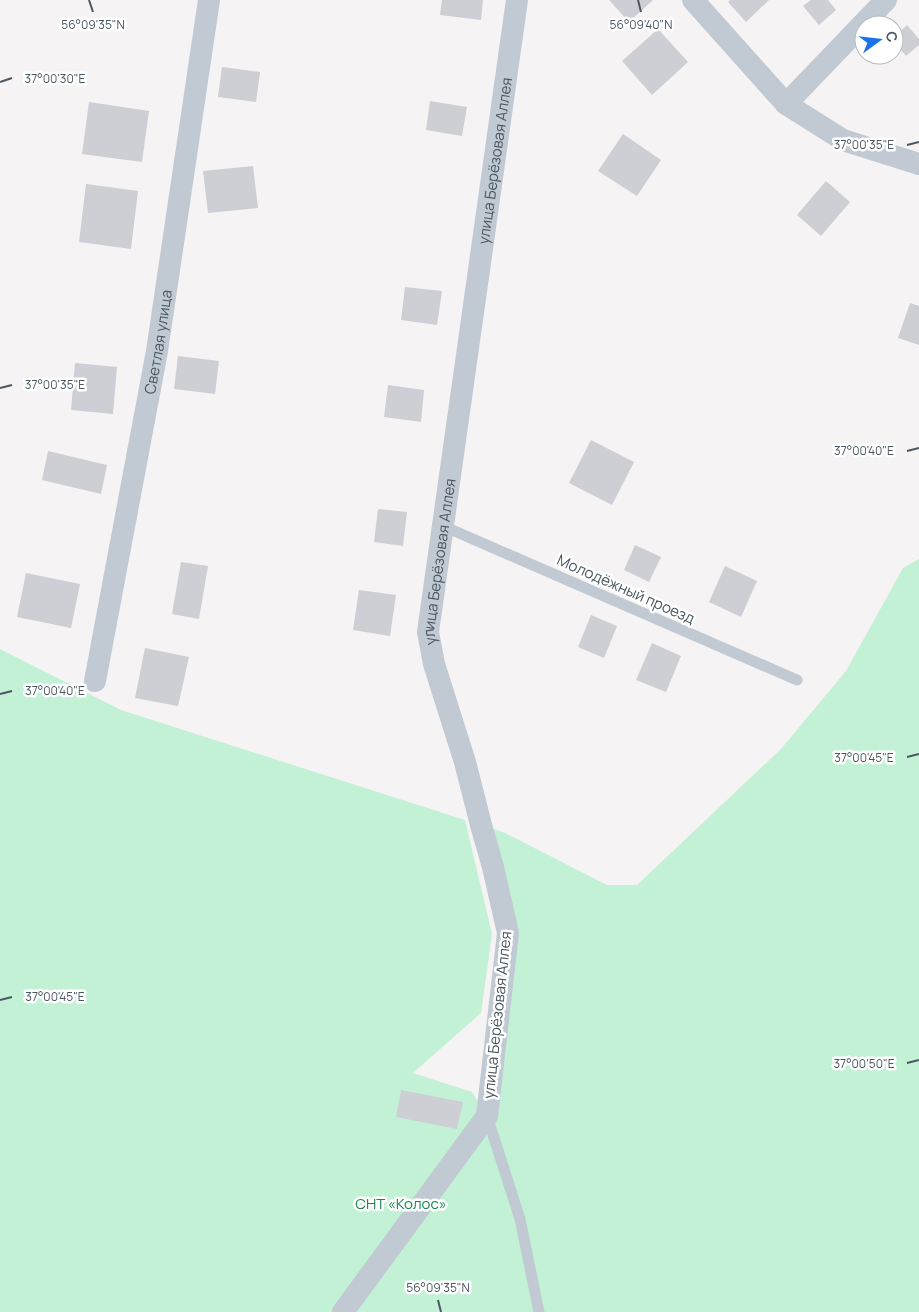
<svg xmlns="http://www.w3.org/2000/svg" width="919" height="1312" viewBox="0 0 919 1312" font-family="Manrope,sans-serif">
<rect width="100%" height="100%" fill="#f5f3f3"/>
<path fill="#c3f1d5" d="M919 559V1312H0V649L121 710 465 820 492 934 481 1013 413 1073 472 1092 487 1115 508 933 481 825 503 832 607 885H637L781 749 846 671 903 568Z"/>
<g fill="#cdcfd5">
<path d="M442 0H483L481 20 440 15Z"/>
<path d="M609 0H653L629 22Z"/>
<path d="M730 0H769L746 22 728 2Z"/>
<path d="M811 0H828L836 10 819 25 803 6Z"/>
<path d="M907 25 919 39V45L906 56 894 42V37Z"/>
<path d="M658 29 688 62 652 95 622 61Z"/>
<path d="M222 67 260 72 256 102 218 97Z"/>
<path d="M430 101 467 107 462 136 426 130Z"/>
<path d="M89 102 149 111 142 162 82 154Z"/>
<path d="M623 134 661 160 637 196 598 171Z"/>
<path d="M253 166 258 208 208 213 203 171Z"/>
<path d="M826 181 850 202 821 236 797 215Z"/>
<path d="M86 184 138 191 131 249 79 242Z"/>
<path d="M405 287 442 291 437 325 401 320Z"/>
<path d="M910 303 919 306V345L898 338Z"/>
<path d="M178 356 219 361 215 394 174 389Z"/>
<path d="M75 363 117 367 113 414 71 410Z"/>
<path d="M388 385 424 390 421 422 384 417Z"/>
<path d="M591 440 634 462 612 505 569 483Z"/>
<path d="M48 451 107 465 101 494 42 480Z"/>
<path d="M378 509 407 512 403 546 374 542Z"/>
<path d="M635 545 661 557 649 582 624 570Z"/>
<path d="M181 562 208 566 199 619 172 614Z"/>
<path d="M725 566 757 581 741 617 709 602Z"/>
<path d="M26 573 80 584 71 628 17 617Z"/>
<path d="M359 590 396 595 390 636 353 630Z"/>
<path d="M591 615 617 626 604 658 578 647Z"/>
<path d="M652 643 681 656 666 692 636 680Z"/>
<path d="M145 648 189 657 178 706 135 698Z"/>
<path d="M401 1090 463 1102 457 1129 396 1117Z"/>
</g>
<g fill="none" stroke-linecap="round" stroke-linejoin="round">
<g stroke="#c1cad2" stroke-width="11">
<path d="M443 526 797 680"/>
<path d="M487 1116 520 1219 539 1312"/>
</g>
<g stroke="#c1cad2" stroke-width="22">
<path d="M693 0 786 104 843 140 919 164"/>
<path d="M786 104 886 0"/>
<path id="s1" d="M95 681 157 351 209 0"/>
<path id="s2" d="M343 1312 487 1116 508 933 493 867 481 825 465 762 434 664 428 632 517 0"/>
</g>
</g>
<path fill="none" stroke="#4a5661" stroke-width="2" d="M89 0 93 12M638 0 641 12M0 82 12 78M907 145 919 142M0 388 12 385M907 451 919 448M0 694 12 691M907 757 919 754M0 1000 12 997M907 1063 919 1060M438 1300 441 1312"/>
<g text-anchor="middle" dominant-baseline="central" stroke-width="5" stroke-linejoin="round" paint-order="stroke">
<g font-size="15" fill="#4a5661" stroke="#fff">
<text stroke="none"><textPath href="#s2" startOffset="1215">улица Берёзовая Аллея</textPath></text>
<text stroke="none"><textPath href="#s1" startOffset="345">Светлая улица</textPath></text>
<text stroke="none"><textPath href="#s2" startOffset="810">улица Берёзовая Аллея</textPath></text>
<text transform="translate(626 589) rotate(24)">Молодёжный проезд</text>
<text transform="translate(497 1015) rotate(-84)">улица Берёзовая Аллея</text>
</g>
<g font-size="15" fill="#17864f" stroke="#fff">
<text x="401" y="1203">СНТ «Колос»</text>
</g>
</g>
<g font-size="12" text-anchor="middle" fill="#4a5661" stroke="#fff" stroke-width="5" stroke-linejoin="round" paint-order="stroke">
<text x="93" y="29">56°09'35"N</text>
<text x="641" y="29">56°09'40"N</text>
<text x="55" y="83">37°00'30"E</text>
<text x="864" y="149">37°00'35"E</text>
<text x="55" y="389">37°00'35"E</text>
<text x="864" y="455">37°00'40"E</text>
<text x="55" y="695">37°00'40"E</text>
<text x="864" y="762">37°00'45"E</text>
<text x="55" y="1001">37°00'45"E</text>
<text x="864" y="1068">37°00'50"E</text>
<text x="438" y="1292">56°09'35"N</text>
</g>
<g transform="translate(879 40) rotate(75)"><circle r="24" fill="#ffffff" stroke="#b7bbc0"/>
<path d="M0-4L9 19L0 12L-9 19Z" fill="#1a73e8"/>
<text y="-8" font-size="14" font-weight="bold" text-anchor="middle" fill="#4a5661">С</text>
</g>
</svg>
